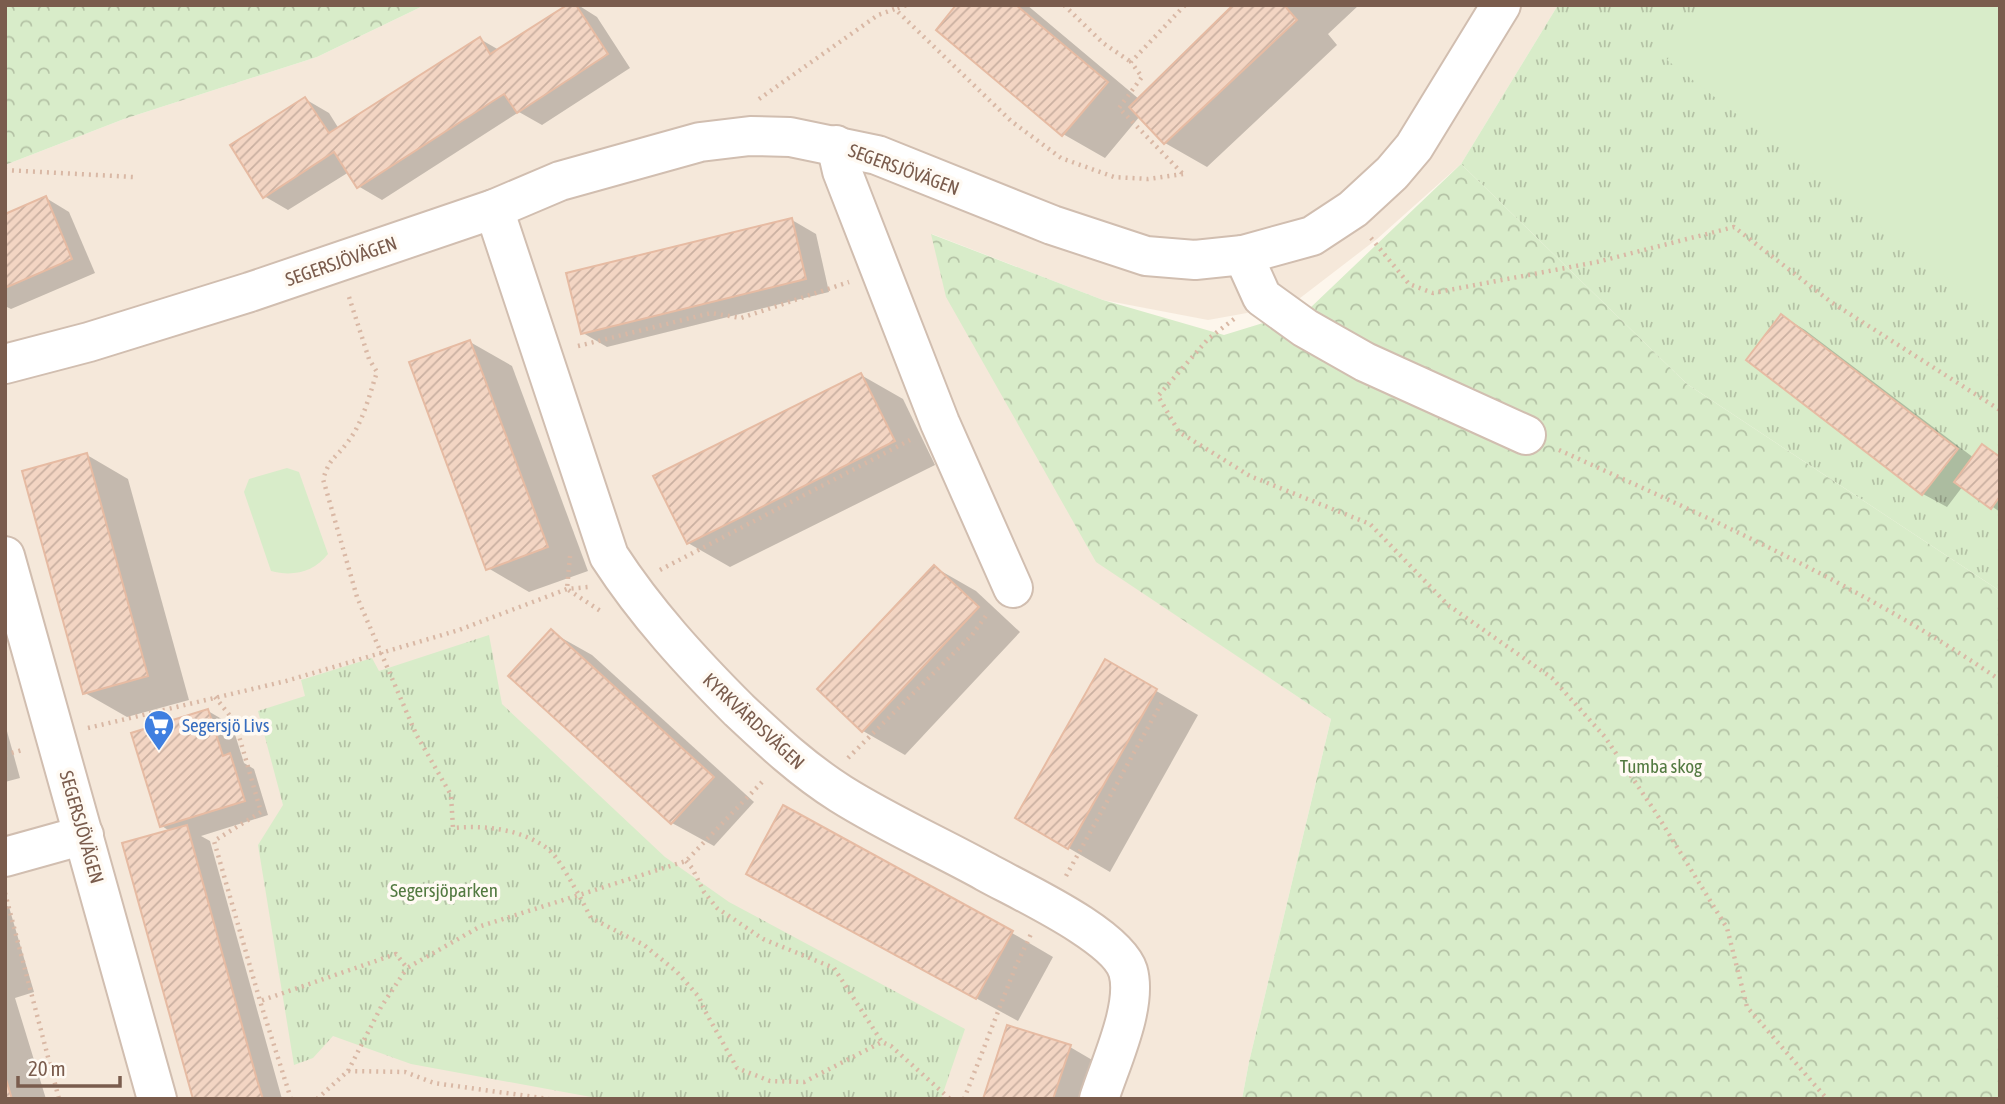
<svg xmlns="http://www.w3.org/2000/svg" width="2005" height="1104" viewBox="0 0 2005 1104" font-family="'Asap Condensed',sans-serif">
<defs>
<pattern id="grass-tufts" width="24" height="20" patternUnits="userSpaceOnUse" patternTransform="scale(1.75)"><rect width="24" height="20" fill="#d8ecc9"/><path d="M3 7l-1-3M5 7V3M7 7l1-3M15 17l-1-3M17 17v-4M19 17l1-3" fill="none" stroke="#b4c2a5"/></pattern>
<pattern id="forest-crowns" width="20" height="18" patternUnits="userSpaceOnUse" patternTransform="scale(1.75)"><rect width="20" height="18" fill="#d8ecc9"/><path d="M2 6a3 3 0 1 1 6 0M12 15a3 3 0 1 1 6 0" fill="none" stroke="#b4c2a5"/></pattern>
<pattern id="building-hatch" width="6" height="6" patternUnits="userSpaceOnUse" patternTransform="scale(1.75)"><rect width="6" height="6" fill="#f3d5c3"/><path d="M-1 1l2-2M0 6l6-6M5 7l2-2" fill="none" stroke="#cab0a1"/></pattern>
</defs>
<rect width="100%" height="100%" fill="#fdf6ec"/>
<path fill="#f5e8da" d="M425 5H1558L1461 164 1377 239 1291 305 1208 320 1103 300 932 234 1096 561 1331 719 1249 1062 1242 1099H5V165L124 119 317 57Z"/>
<g fill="url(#grass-tufts)">
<path d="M1558 5H2000V591L1687 384 1461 164Z"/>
<path d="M489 635 502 704 665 857 729 902 965 1029 941 1099H602L411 1064 333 1036 313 1058 294 1065 258 845 283 805 258 711 305 696 301 680 372 658 379 671Z"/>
</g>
<g fill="url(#forest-crowns)">
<path d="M5 5H425L317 57 124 119 5 165Z"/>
<path d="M1461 164 1687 384 2000 591V1099H1242L1249 1062 1331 719 1096 562 946 297 931 234 1103 300 1224 335 1309 309Z"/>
</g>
<g fill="#d8ecc9">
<path d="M1710 5H2000V319L1667 60Z"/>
<path d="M287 468 299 472 328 554C314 572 293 577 271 571L244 492 249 479Z"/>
</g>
<g fill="#0003">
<path d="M570 5H578L597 17 630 68 542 125 519 112 382 200 358 186 349 172 288 210 264 196 305 99 329 113 339 129 480 39 499 50Z"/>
<path d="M959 5H1027L1139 99 1235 5H1359L1328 34 1337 45 1207 167 1165 143 1140 116 1105 158 1063 134Z"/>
<path d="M46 198 69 212 95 273 11 309 5 306V215Z"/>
<path d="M792 220 816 234 829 292 607 347 583 333Z"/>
<path d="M1782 316 1805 330 1974 458 1983 446 2000 456V512L1963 486 1947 507 1923 494 1748 360Z"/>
<path d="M470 342 512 366 588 571 529 592 488 568Z"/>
<path d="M861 375 903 399 935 465 730 567 688 543Z"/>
<path d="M87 455 128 479 189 700 127 717 85 693Z"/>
<path d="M934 567 976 591 1020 632 905 755 863 731Z"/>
<path d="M551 632 592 655 754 802 714 846 672 823 511 676Z"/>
<path d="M1106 662 1198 715 1110 872 1017 818Z"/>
<path d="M208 711 232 725 244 763 254 769 268 815 201 836 210 841 282 1099H195L171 832 162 826Z"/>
<path d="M5 724 20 778 5 782Z"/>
<path d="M790 897 1012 933 1053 957 1018 1021Z"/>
<path d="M5 905 9 907 34 992 15 998 46 1099H5Z"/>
<path d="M1070 1047 1111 1071 1102 1099H985Z"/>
</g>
<g fill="url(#building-hatch)" stroke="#e6bba3" stroke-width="2">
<path d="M567 5H576L608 54 517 113 504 94 357 188 334 152 263 198 230 145 305 97 329 133 480 37 490 54Z"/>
<path d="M956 5H1016L1108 82 1062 136 936 30Z"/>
<path d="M1233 5H1284L1297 20 1164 144 1129 107Z"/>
<path d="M46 196 72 259 5 288V214Z"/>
<path d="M792 218 806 279 581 334 566 273Z"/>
<path d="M1781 314 1958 449 1922 495 1746 360Z"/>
<path d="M470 340 548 547 486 570 409 362Z"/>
<path d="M861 373 895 441 687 544 653 476Z"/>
<path d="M1982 444 2000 457V496L1991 509 1954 482Z"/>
<path d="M87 453 148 676 83 694 22 471Z"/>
<path d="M934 565 979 607 862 732 817 689Z"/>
<path d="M551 629 714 777 671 824 508 676Z"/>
<path d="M1105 659 1157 689 1068 849 1015 818Z"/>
<path d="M208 709 223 756 230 753 245 801 160 827 131 733Z"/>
<path d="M783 805 1013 931 976 999 746 874Z"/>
<path d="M187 825 257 1080 263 1099H193L122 843Z"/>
<path d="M1007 1025 1071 1045 1053 1099H983Z"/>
<path d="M5 1076 12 1099H5Z"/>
</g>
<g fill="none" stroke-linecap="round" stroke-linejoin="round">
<g stroke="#d1beb0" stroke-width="42">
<g id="minor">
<path d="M836 145 842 171 940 423 1013 588"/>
<path d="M494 209 609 556C646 613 691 662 739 710 772 741 803 770 841 794 887 823 939 846 986 872 1020 891 1117 935 1128 971 1138 1006 1110 1064 1099 1099"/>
<path d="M1243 255 1262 297 1305 328 1365 362 1526 435"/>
<path d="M5 364 89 342 250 292 494 209 560 181 700 142 750 136 790 137 877 155 1052 225 1146 256 1195 260 1243 255 1312 236 1353 209 1392 173 1414 147 1501 5"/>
<path d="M5 556 157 1099"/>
<path d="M5 857 84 835"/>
</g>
</g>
<g stroke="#d9b8a5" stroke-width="4.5" stroke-dasharray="2 5" stroke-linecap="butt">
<path d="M893 5 895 9 907 5"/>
<path d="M1064 5 1103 43 1131 62"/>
<path d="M759 99 878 15 895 9 1011 121 1061 158 1114 177 1148 179 1183 174"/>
<path d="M5 170 133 177"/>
<path d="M1182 173 1119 108 1142 77 1131 62 1185 5"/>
<path d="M1371 238 1409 284 1433 293 1597 262 1734 227 1831 302 2000 410"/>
<path d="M349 297 369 359 377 372C369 396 363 423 347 443 334 460 331 456 323 479L357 597 416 734 451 795 453 828C484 825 522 829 548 849 559 858 571 882 579 895L686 861 765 779"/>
<path d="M1234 319 1208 339 1158 396 1179 432 1250 476 1370 524 1448 605 1552 678 1605 737 1656 813 1727 928 1747 1007 1827 1099"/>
<path d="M578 346 711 313 741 318 849 282"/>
<path d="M1559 450C1709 518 1863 586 2000 680"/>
<path d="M570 556 567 589 602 612"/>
<path d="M660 570 910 440"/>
<path d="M215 697 235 722 261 812 214 841 260 1001"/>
<path d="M88 728 286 681 459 630 567 589 588 587"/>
<path d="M5 755 22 750"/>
<path d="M848 758 972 635 988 613"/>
<path d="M686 861 692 868 704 892 717 908 763 939 834 968 882 1042"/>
<path d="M1066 876 1163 700"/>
<path d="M5 893 59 1099"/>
<path d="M348 1071 381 1007 407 968"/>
<path d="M291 1099 260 1001 396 954 407 968 481 926 579 895 591 918 644 945 677 972 699 997 705 1011 737 1068 770 1081 804 1082 882 1042 891 1046 950 1099"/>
<path d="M317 1099 348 1071 405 1072 434 1083 549 1099"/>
<path d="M964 1099 1015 968 1031 934"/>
</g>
<use href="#minor" stroke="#fff" stroke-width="38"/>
</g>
<defs>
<g id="supermarket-pin" transform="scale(1.575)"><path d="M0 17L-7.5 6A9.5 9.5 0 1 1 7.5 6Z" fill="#3f7fe0" stroke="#fffaf3"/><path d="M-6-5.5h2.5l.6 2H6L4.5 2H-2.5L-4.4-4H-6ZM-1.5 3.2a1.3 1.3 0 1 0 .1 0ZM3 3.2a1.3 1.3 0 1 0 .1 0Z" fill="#fff"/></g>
</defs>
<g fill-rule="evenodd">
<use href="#supermarket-pin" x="159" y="725"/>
</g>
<g text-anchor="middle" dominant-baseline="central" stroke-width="7" stroke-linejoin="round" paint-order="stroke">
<g font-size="19" fill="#7a5c4d" stroke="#fffaf3">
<text transform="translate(904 169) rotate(20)">SEGERSJÖVÄGEN</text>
<text transform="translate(341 261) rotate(-19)">SEGERSJÖVÄGEN</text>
<text transform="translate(754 721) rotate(43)">KYRKVÄRDSVÄGEN</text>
<text transform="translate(82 827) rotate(74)">SEGERSJÖVÄGEN</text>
</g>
<g font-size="19" fill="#366cbe" stroke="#fffaf3" text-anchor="start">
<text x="182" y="725">Segersjö Livs</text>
</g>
<g font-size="19" fill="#537a41" stroke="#fffaf3">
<text x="1661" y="766">Tumba skog</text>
<text x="444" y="890">Segersjöparken</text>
</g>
</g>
<rect width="2005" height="1104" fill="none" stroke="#7a5c4d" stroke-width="14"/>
<path d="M18 1076v10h102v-10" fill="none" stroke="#7a5c4d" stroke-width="3.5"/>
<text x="28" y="1076" font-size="21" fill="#7a5c4d" stroke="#fffaf3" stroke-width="5" paint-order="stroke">20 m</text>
</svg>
